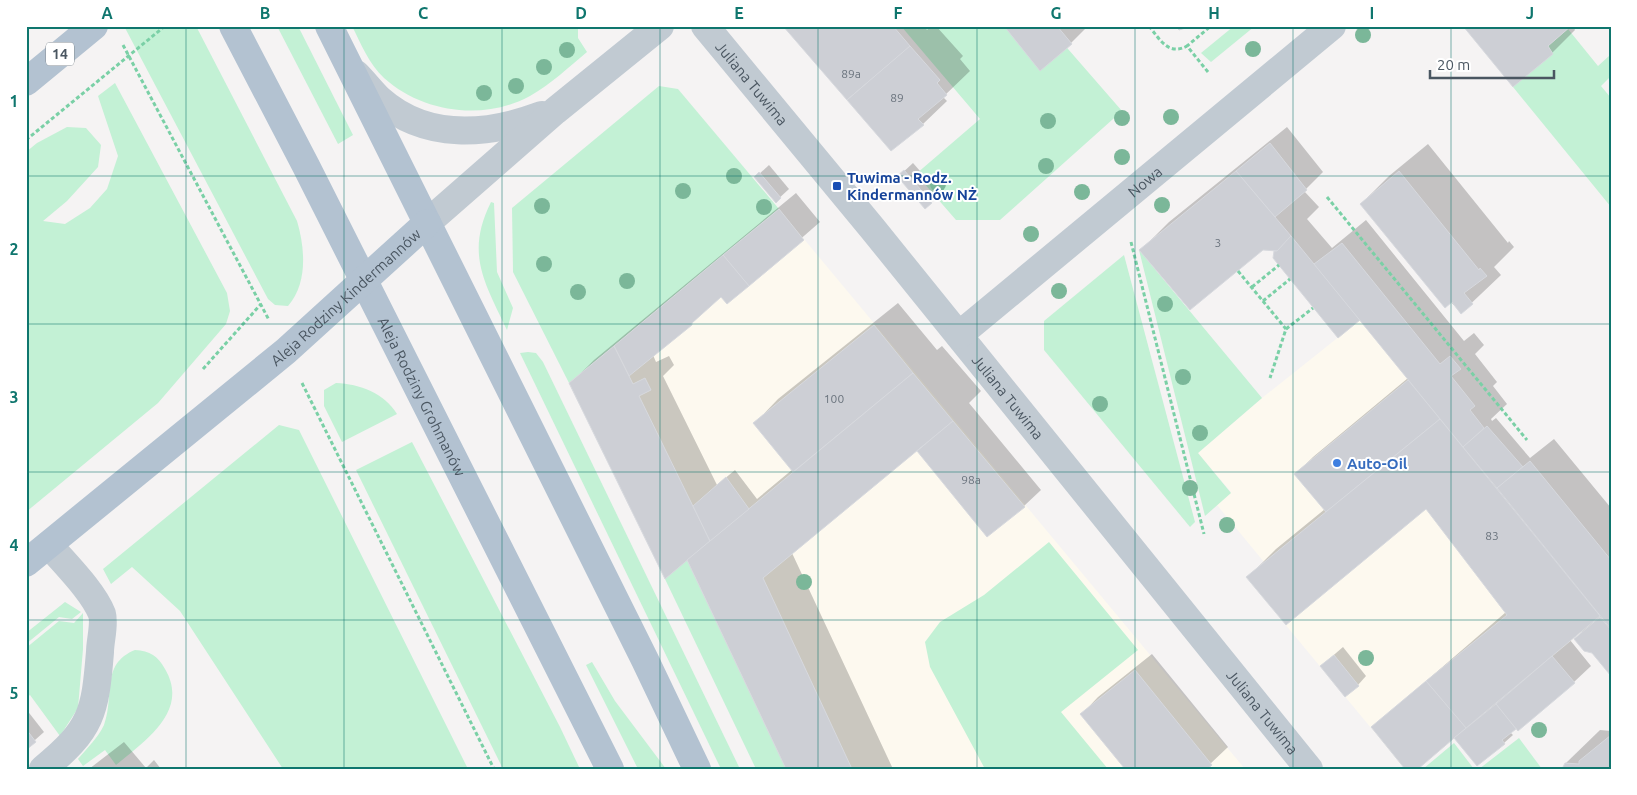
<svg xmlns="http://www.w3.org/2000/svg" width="1637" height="795" viewBox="0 0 1637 795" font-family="Ubuntu,sans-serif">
<rect width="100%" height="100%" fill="#f5f3f3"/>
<g fill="#fdf9ef">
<path d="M779 209 1245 769H784L569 383Z"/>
<path d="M1360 320 1600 617 1418 769H1405L1246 577 1264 562 1217 505 1231 492 1198 453 1262 398Z"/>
</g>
<g fill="#c3f1d5">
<path d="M124 26H196L297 221C305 248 308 283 288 306L275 305 268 299Z"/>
<path d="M277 26H298L353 135 338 144Z"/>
<path d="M352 26H578V38L587 52C569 67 551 84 530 96 484 121 423 113 384 78 369 64 361 44 352 26Z"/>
<path d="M901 26H1048L1122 111 1000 220H956L916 174 980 119Z"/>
<path d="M1234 26H1255L1211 62 1201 53Z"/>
<path d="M1568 29 1598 66 1609 56 1611 58V76L1601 86 1611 98V207L1513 87 1548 46Z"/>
<path d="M115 83 227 293 230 311 226 324 158 403 26 512V152L37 143 67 127 86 128 101 145 98 167 67 201 43 221 65 224 90 208 107 189 118 156 98 96Z"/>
<path d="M659 86 678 89 779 209 569 383 513 272 512 208Z"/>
<path d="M491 202 494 203 497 272 513 308 507 330C485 283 465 254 491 202Z"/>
<path d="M1139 250 1262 398 1198 453 1231 493 1205 516Z"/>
<path d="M1124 255 1195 522 1190 527 1044 350V321Z"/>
<path d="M528 352 536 353 543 362 740 769H721L520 353Z"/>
<path d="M336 383C360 384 384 393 397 414L342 442 324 406V390Z"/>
<path d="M279 425 299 430 468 769H283L180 611 132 567 111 584 103 569Z"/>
<path d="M412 442 560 727 580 769H503L356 470Z"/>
<path d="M1049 542 1138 650 1061 712 1108 769H985L930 667 925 642 940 622 984 595Z"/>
<path d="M687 560 786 769H756L665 579Z"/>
<path d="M65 602 81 612 72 619 59 617 26 644V633Z"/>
<path d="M83 613V649L78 708 60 736 30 695 26 698V648L59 621 74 623Z"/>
<path d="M135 650C150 651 158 656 165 669 190 711 145 741 116 765L105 750 83 766 78 759C87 748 98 738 104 725 115 696 100 664 135 650Z"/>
<path d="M592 662 615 701 666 769H638L586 665Z"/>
<path d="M1519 738 1542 769H1479Z"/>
<path d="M1454 743 1474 769H1423Z"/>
</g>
<g fill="#0003">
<path d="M785 26H924L927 30 932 26H936L963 56 960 59 970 71 943 97 947 101 923 124Z"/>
<path d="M1006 26H1087V27L1071 43Z"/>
<path d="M1465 26H1573L1575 30 1552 53Z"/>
<path d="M1287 127 1323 172 1304 191 1319 207 1307 219 1332 248 1366 220 1464 341 1474 333 1484 345 1475 354 1497 382 1493 386 1507 404 1491 419 1492 421 1496 418 1530 458 1554 439 1611 508V674L1581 631 1570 640 1591 666 1574 682 1510 732 1513 735 1504 743 1373 727 1506 612 1426 507 1248 577 1276 549 1325 509 1296 474 1313 457 1408 378 1359 318 1275 251 1277 249 1141 250 1169 222Z"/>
<path d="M1428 144 1508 243 1509 241 1514 247 1494 267 1501 275 1461 313 1361 204 1389 176Z"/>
<path d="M913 163 940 194 926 208 899 176Z"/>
<path d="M769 165 789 189 776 201 756 177Z"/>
<path d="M796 193 820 222 727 303 721 295 691 324 653 355 656 362 669 356 674 365 663 376 717 485 735 470 757 499 793 469 755 423 778 399 898 303 937 350 942 346 981 391 969 403 1041 490 1024 506 924 443 792 553 893 769H788L688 558 571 383 594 360Z"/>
<path d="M1343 647 1366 676 1358 685 1321 666Z"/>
<path d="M1152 654 1228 747 1209 765 1212 769H1127L1082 714 1098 697Z"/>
<path d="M26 709 44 732 26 748Z"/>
<path d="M1600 730 1611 731V769L1566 763Z"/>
<path d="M124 742 146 768 154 760 161 769H89Z"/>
</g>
<g fill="#cdcfd5" stroke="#d7d9de">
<path d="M783 26H893L910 46 847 100Z"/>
<path d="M1004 26H1057L1072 44 1040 71Z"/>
<path d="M1176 26H1192L1179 30Z"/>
<path d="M1463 26H1571L1548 46 1553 54 1513 87Z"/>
<path d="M910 46 940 80 937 83 947 95 918 119 924 125 891 151 847 100Z"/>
<path d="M1270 143 1307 190 1275 217 1236 171Z"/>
<path d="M904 170 932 203 925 209 897 176Z"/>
<path d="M1236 171 1291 236 1277 251 1263 250 1190 310 1139 250Z"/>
<path d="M1399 171 1479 270 1480 268 1487 276 1464 293 1473 304 1461 314 1452 302 1445 308 1360 204Z"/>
<path d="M759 172 781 198 776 203 754 177Z"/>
<path d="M779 209 804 240 749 286 723 255Z"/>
<path d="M1291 236 1360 320 1338 338 1273 258 1274 251H1277Z"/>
<path d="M1342 243 1440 364 1450 356 1461 369 1451 376 1475 406 1470 410 1484 428 1463 447 1314 264Z"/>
<path d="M723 255 749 286 727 304 721 297 692 323V325L629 376 614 346Z"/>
<path d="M874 325 913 373 793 472 753 423Z"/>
<path d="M614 346 633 384 645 378 651 390 639 396 710 541 665 579 569 383Z"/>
<path d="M913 373 953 421 763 578 852 769H786L687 560Z"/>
<path d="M1408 380 1440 419 1326 512 1294 474Z"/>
<path d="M1440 419 1600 616 1466 728 1426 681 1507 615 1426 509 1286 625 1246 577Z"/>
<path d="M953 421 1025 507 987 537 917 451Z"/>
<path d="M1487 426 1523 467 1497 488 1463 447Z"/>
<path d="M1530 461 1611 560V629L1497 488Z"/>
<path d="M726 477 749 509 710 541 693 506Z"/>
<path d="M1600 617 1611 630V676L1592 653 1584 651 1574 639Z"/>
<path d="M1334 655 1359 686 1345 697 1320 666Z"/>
<path d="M1552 656 1575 683 1518 731 1496 704Z"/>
<path d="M1135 670 1212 765 1207 769H1125L1080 714Z"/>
<path d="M1426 681 1466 728 1418 769H1405L1371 727Z"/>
<path d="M1496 704 1516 729 1502 740 1505 744 1477 766 1454 738Z"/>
<path d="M26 729 36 742 26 750Z"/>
<path d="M1611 735V769H1562L1565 763 1579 764V761Z"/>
</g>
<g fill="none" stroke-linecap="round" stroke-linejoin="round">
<g stroke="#7ad0a6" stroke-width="3" stroke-dasharray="4 2.5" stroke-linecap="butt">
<path d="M1149 26C1160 40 1169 56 1187 46"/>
<path d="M123 45 269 320"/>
<path d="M1208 72 1187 46 1211 26"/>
<path d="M1327 197 1527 440"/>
<path d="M1131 242 1204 534"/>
<path d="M1238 271 1286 329 1270 378"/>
<path d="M1252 287 1279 265"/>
<path d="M1263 301 1290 279"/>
<path d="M1286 329 1313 308"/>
<path d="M203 369 261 304"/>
<path d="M302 383 494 769"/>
</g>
<g stroke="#c1cad2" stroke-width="28">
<path id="s1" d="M705 26 872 228 1309 769"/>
<path d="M356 74C364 82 371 91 379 99 426 141 488 135 542 115"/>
<path d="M427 223 555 111 660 26"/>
<path id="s2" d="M959 335 1332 26"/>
<path d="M43 769C92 729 95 713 100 652 100 641 105 624 102 614 93 591 65 564 49 545"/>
</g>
<g stroke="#b3c2d1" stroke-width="28">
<path id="s3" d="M233 26 306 166 610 769"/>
<path d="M329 26 645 660 697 769"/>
<path d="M26 82 94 26"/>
<path id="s4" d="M26 563 286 351 427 223"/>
</g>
<path stroke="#7ad0a6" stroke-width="3" stroke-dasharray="4 2.5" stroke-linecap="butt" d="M26 140 165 26"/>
</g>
<g fill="#7bb799">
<circle cx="1363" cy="35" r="8"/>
<circle cx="1253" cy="49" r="8"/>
<circle cx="567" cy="50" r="8"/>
<circle cx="544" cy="67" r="8"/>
<circle cx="516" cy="86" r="8"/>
<circle cx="484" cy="93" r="8"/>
<circle cx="1171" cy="117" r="8"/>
<circle cx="1122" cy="118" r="8"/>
<circle cx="1048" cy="121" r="8"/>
<circle cx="1122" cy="157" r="8"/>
<circle cx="1046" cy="166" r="8"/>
<circle cx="734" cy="176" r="8"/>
<circle cx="938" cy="184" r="8"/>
<circle cx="683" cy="191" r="8"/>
<circle cx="1082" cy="192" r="8"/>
<circle cx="1162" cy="205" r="8"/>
<circle cx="542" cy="206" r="8"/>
<circle cx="764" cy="207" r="8"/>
<circle cx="1031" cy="234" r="8"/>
<circle cx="544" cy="264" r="8"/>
<circle cx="627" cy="281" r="8"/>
<circle cx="1059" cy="291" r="8"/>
<circle cx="578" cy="292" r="8"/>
<circle cx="1165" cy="304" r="8"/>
<circle cx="1183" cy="377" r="8"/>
<circle cx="1100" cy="404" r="8"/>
<circle cx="1200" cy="433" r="8"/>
<circle cx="1190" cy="488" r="8"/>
<circle cx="1227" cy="525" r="8"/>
<circle cx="804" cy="582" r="8"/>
<circle cx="1366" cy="658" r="8"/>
<circle cx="1539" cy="730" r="8"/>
</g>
<path fill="none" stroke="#0f766e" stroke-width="1" stroke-opacity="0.55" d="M186 26V769M344 26V769M502 26V769M660 26V769M818 26V769M977 26V769M1135 26V769M1293 26V769M1451 26V769M26 176H1611M26 324H1611M26 472H1611M26 620H1611"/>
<rect fill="#1a4fb4" stroke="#fff" stroke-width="2" x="832" y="181" width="10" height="10" rx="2.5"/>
<circle fill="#3f7fe0" stroke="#fff" stroke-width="2" cx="1337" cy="463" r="5"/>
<g text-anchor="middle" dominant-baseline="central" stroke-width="4" stroke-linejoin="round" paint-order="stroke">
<g font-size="12" fill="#6b747e">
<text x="851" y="73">89a</text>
<text x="897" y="97">89</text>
<text x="1218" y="242">3</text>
<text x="834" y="398">100</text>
<text x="971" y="479">98a</text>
<text x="1492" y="535">83</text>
</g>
<rect fill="#fff" stroke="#808990" stroke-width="1" x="46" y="42.5" width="28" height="23" rx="4"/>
<g font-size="14" font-weight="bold" fill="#4a5661">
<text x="60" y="54">14</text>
</g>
<g font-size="15" fill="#4a5661" stroke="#fff">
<text stroke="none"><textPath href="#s1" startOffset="74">Juliana Tuwima</textPath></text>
<text stroke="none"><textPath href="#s2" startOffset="241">Nowa</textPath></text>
<text stroke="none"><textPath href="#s4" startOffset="416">Aleja Rodziny Kindermannów</textPath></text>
<text stroke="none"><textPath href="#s3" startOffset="416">Aleja Rodziny Grohmanów</textPath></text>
<text stroke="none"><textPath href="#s1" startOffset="479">Juliana Tuwima</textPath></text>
<text stroke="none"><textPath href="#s1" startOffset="884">Juliana Tuwima</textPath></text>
</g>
<g font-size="15" font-weight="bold" fill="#164399" stroke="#fff" text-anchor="start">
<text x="847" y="177">Tuwima - Rodz.<tspan x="847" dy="17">Kindermannów NŻ</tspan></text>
</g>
<g font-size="15" font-weight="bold" fill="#366cbe" stroke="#fff" text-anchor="start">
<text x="1347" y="463">Auto-Oil</text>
</g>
</g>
<rect width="1637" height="795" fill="none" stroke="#ffffff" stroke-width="55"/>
<path d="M1430 70v8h124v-8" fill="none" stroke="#4a5661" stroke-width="2.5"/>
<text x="1437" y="70" font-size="15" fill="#4a5661" stroke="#ffffff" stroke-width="4" paint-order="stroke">20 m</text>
<rect x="28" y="28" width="1582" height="740" fill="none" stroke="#0f766e" stroke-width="2"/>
<g font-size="16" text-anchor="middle" font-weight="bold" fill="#0f766e">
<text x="107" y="19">A</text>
<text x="265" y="19">B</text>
<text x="423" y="19">C</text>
<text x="581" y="19">D</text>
<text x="739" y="19">E</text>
<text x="898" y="19">F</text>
<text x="1056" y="19">G</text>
<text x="1214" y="19">H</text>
<text x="1372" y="19">I</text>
<text x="1530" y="19">J</text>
<text x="14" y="107">1</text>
<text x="14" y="255">2</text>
<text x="14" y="403">3</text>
<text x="14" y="551">4</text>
<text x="14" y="699">5</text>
</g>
</svg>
